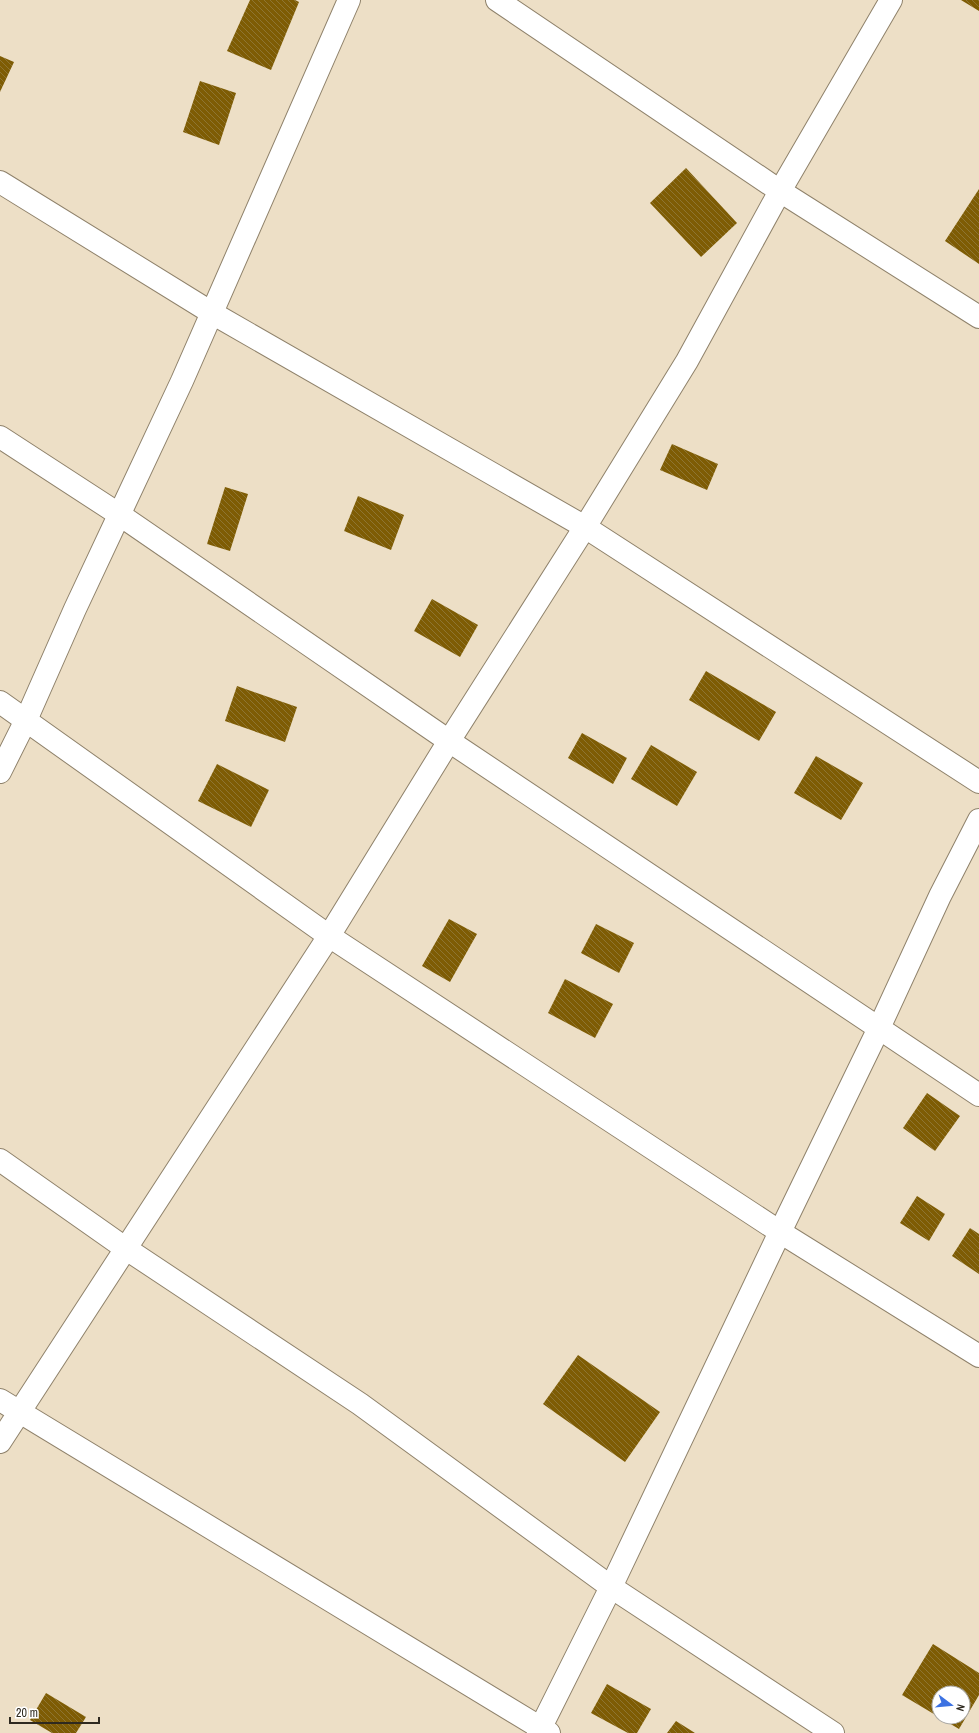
<svg xmlns="http://www.w3.org/2000/svg" width="979" height="1733" viewBox="0 0 979 1733" font-family="'Archivo Narrow',sans-serif">
<defs>
<pattern id="building-back-hatch" width="6" height="6" patternUnits="userSpaceOnUse"><rect width="6" height="6" fill="#7e5c04"/><path d="M-1 5l2 2M0 0l6 6M5-1l2 2" fill="none" stroke="#8e7532"/></pattern>
</defs>
<rect width="100%" height="100%" fill="#eddfc6"/>
<g fill="url(#building-back-hatch)" fill-rule="evenodd">
<path d="M250 0H295L299 2 271 70 227 51Z"/>
<path d="M961 0H979V11Z"/>
<path d="M0 56 14 62 0 92Z"/>
<path d="M200 81 236 93 219 145 183 132Z"/>
<path d="M686 168 737 223 701 257 650 203Z"/>
<path d="M979 189V264L945 241Z"/>
<path d="M672 444 718 464 707 490 660 470Z"/>
<path d="M225 487 248 494 230 551 207 544Z"/>
<path d="M358 496 404 515 391 550 344 531Z"/>
<path d="M432 599 478 625 460 657 414 631Z"/>
<path d="M706 671 776 712 759 741 689 700Z"/>
<path d="M237 686 297 707 285 742 225 721Z"/>
<path d="M582 733 627 758 613 784 568 758Z"/>
<path d="M651 745 697 772 677 806 631 779Z"/>
<path d="M816 756 863 783 841 820 794 793Z"/>
<path d="M217 764 269 790 251 827 198 801Z"/>
<path d="M449 919 477 934 450 982 422 966Z"/>
<path d="M596 924 634 943 619 973 581 953Z"/>
<path d="M565 979 613 1004 595 1038 548 1013Z"/>
<path d="M927 1093 960 1116 935 1151 903 1128Z"/>
<path d="M917 1196 945 1214 929 1241 900 1223Z"/>
<path d="M970 1228 979 1234V1274L952 1256Z"/>
<path d="M578 1355 660 1412 625 1462 543 1404Z"/>
<path d="M933 1644 979 1673V1695L959 1729 902 1695ZM939 1693H963V1717H939Z"/>
<path d="M607 1684 651 1709 637 1733H628L591 1713Z"/>
<path d="M46 1693 86 1717 76 1733H52L30 1720Z"/>
<path d="M676 1721 695 1733H667Z"/>
</g>
<g fill="none" stroke-linecap="round" stroke-linejoin="round">
<g stroke="#8f826b" stroke-width="24">
<g id="street">
<path d="M497 0 780 191 979 317"/>
<path d="M0 182 212 313 585 527 979 782"/>
<path d="M0 437 120 515 449 741 979 1095"/>
<path d="M0 702 329 936 780 1232 979 1356"/>
<path d="M0 772 26 720 75 609 182 381 349 0"/>
<path d="M0 1160 125 1248 360 1404 611 1587 833 1733"/>
<path d="M0 1400 549 1733"/>
<path d="M0 1442 329 936 449 741 585 527 687 361 780 191 891 0"/>
<path d="M538 1733 611 1587 780 1232 879 1028 940 896 979 820"/>
</g>
</g>
<use href="#street" stroke="#fff" stroke-width="22"/>
</g>
<g transform="translate(951 1705) rotate(106)"><circle r="19" fill="#ffffff" stroke="#aba9a5"/>
<path d="M0-3L7 15L0 10L-7 15Z" fill="#3c72e2"/>
<text y="-6" font-size="11" font-weight="bold" text-anchor="middle" fill="#2e291f">N</text>
</g>
<path d="M10 1717v6h89v-6" fill="none" stroke="#2e291f" stroke-width="2"/>
<text x="16" y="1717" font-size="12" fill="#2e291f" stroke="#ffffff" stroke-width="3" paint-order="stroke">20 m</text>
</svg>
